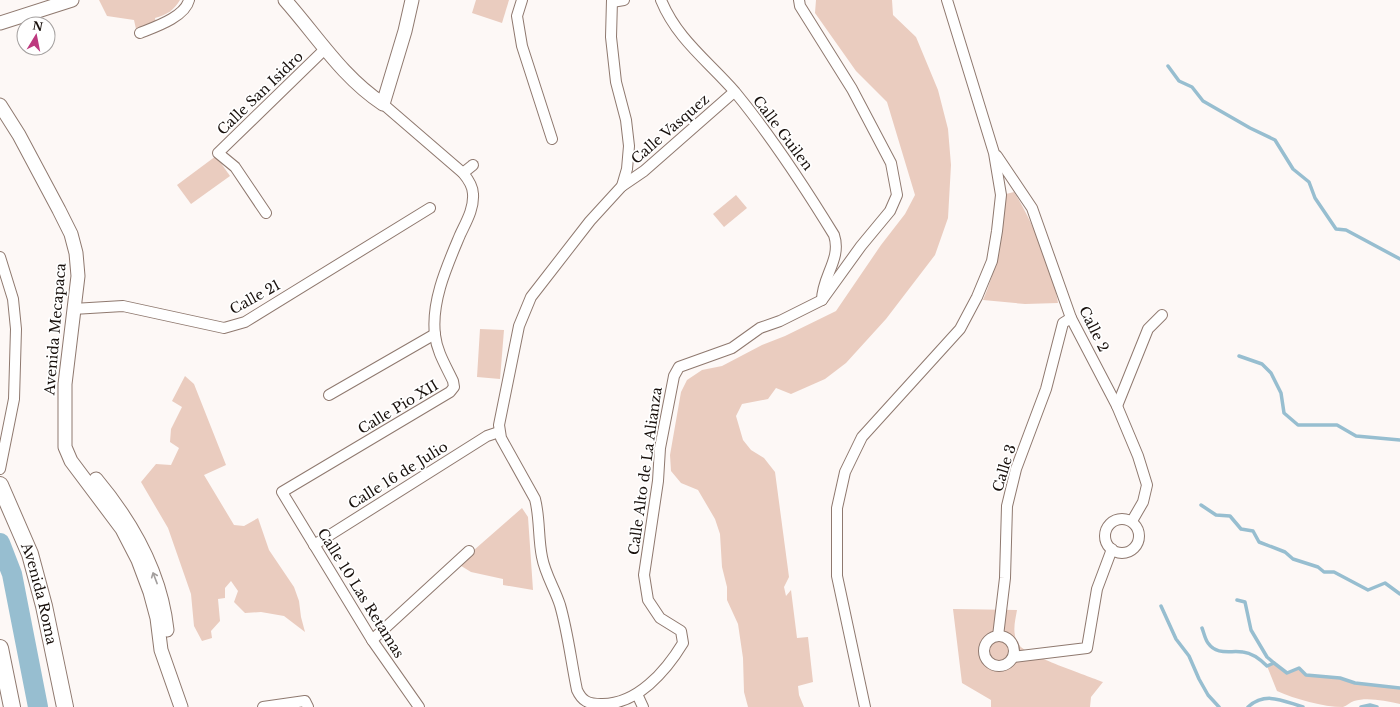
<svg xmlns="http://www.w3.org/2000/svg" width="1400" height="707" viewBox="0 0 1400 707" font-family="'Libre Baskerville',serif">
<rect width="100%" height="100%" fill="#fdf8f6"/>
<g fill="#eaccbf">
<path d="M99 0H180C174 10 167 15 155 18L156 23 136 29 134 20 107 16Z"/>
<path d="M476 0H509L502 23 472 13Z"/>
<path d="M816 0H892L893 15 916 37 938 90 948 129 951 165 948 218 935 255 886 319 846 363 825 379 791 394 776 388 768 399 742 404 736 416 743 440 751 450 764 458 775 472 789 577 784 587 786 596 791 590 797 638 808 637 813 682 798 686 799 695 804 707H748L744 692 743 658 738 624 727 600V587L722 567 720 534 715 519 698 490 681 483 671 471 670 455 681 392 687 380 702 370 722 366 762 345 785 336 836 311 881 245 905 214 915 195 887 102 856 71 815 13Z"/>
<path d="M216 156 230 176 191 204 177 185Z"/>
<path d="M1014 192C1032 220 1053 270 1058 303L1025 304 983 300C998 267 1002 230 1006 194Z"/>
<path d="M736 195 747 208 724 227 713 214Z"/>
<path d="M480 329 504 330 500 379 477 377Z"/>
<path d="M185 376 194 384 226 465 204 475 234 525 244 526 258 518 269 550 294 587 299 601 301 617 305 632 284 616 261 612 245 613 234 602 238 591 231 581 225 588V598L218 599 220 621 211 631 212 638 202 641 194 626 191 594 168 528 141 482 156 464 171 465 179 448 170 442 171 429 182 407 172 401Z"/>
<path d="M522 508 528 517 533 590 503 585V579L471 572 458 564Z"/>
<path d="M953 609 1017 610C1015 622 1011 635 1020 646 1027 655 1088 676 1103 682L1091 697 1090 707H991V700L962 683Z"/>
<path d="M1274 663 1287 673 1299 668 1306 675 1340 678 1355 683 1400 688V704C1385 701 1368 697 1354 701 1350 702 1347 706 1343 707 1323 707 1295 699 1277 691L1267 666Z"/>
</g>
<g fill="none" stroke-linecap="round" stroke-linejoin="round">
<g stroke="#97bed0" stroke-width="3.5">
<path d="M1168 66 1179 81 1192 87 1203 101 1250 128 1275 140 1293 169 1309 182 1315 198 1336 229 1346 230 1400 259"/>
<path d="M1239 356 1262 364 1271 373 1281 393 1284 413 1298 425H1337L1356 436 1400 440"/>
<path d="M1201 505 1216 515 1230 516 1241 529 1253 531 1259 542 1285 552 1293 559 1318 567 1324 572H1334L1368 590 1385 583 1400 594"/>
<path d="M1237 600 1245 602 1251 630 1267 657 1274 663"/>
<path d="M1161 606 1176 639 1189 656 1199 679 1208 695 1219 707"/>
<path d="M1202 628C1204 633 1205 639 1208 643 1217 656 1231 650 1243 652 1252 653 1260 659 1267 666L1274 663 1287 673 1299 668 1306 675 1340 678 1355 683 1400 688"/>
<path d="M1248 707C1266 691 1283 701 1303 707"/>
<path d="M1361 707 1370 705 1377 707"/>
</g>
<path stroke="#97bed0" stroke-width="20" d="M0 543 12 574 38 707"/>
<g stroke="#8f796f" stroke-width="12">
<g id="minor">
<path d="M522 0 517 16 522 46 552 139"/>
<path d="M612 0 611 37 616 82 626 120 629 146 627 169 622 186 590 221 531 297 519 326 499 425 501 438 535 499C540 518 538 538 542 557 545 574 555 589 560 605 568 633 571 661 577 690 582 701 588 704 601 704 637 705 666 671 683 643L681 631 660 618 648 600 644 575 658 481 660 448 674 376 679 367 732 348 760 328 780 321 822 300 861 246 890 211 897 195 891 163 852 89 800 6 799 0"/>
<path d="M661 0C677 39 708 61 735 92 772 137 804 186 834 235 842 259 822 276 822 300"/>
<path d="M612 2 624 0"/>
<path d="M140 33C155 27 185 17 189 0"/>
<path d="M383 104 463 173C468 179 473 186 473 194 474 209 466 222 460 235 447 266 431 301 435 335 437 352 446 366 453 381L454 387 450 392 282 492 372 640 419 707"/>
<path d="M997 156 1032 208 1071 318 1117 406 1138 456 1147 485 1143 502 1132 521"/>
<path d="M463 173 473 165"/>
<path d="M622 186 644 171 734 92"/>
<path d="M266 213 235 167 218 153 325 49"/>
<path d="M0 257 13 299 16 329 14 399 0 469"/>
<path d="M73 309 123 306 224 328 245 322 430 208"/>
<path d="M329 395 435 334"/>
<path d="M1117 406 1148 329 1162 315"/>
<circle cx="1122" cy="536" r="17"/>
<path d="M314 545 487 436 499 432"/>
<circle cx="999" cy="651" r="15"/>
<path d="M998 636 1005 578 1007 506 1016 469 1046 389 1063 323 1071 318"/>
<path d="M372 640 469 551"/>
<path d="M1013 657 1087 648 1097 589 1112 549"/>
<path d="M637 694 643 707"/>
<path d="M263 707 305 701 308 707"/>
<path d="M865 707 837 576V508L845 472 862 437 960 329 977 297 992 261 997 231 1001 195 994 153 947 0"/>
</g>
</g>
<g stroke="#8f796f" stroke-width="15">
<g id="tertiary">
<path d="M285 0C317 36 342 77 383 104L405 31 412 0"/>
<path d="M0 23 72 0"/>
<path d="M0 105 19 135 59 210 71 234 76 253 78 276 65 384V447L71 461 122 529 138 560 150 592 157 618 161 650 181 707"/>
<path d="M96 479C132 522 161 574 167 630"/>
</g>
</g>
<g stroke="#8f796f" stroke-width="18">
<g id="primary">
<path id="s1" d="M0 485 30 554 44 606 65 707"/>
<path d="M0 648 12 707"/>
</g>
</g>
<use href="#minor" stroke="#fff" stroke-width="10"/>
<use href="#tertiary" stroke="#fff" stroke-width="13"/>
<use href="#primary" stroke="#fff" stroke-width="16"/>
</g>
<defs><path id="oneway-shaft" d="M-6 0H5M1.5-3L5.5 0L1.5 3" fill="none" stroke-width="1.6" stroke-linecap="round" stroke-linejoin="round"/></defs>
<use stroke="#a39f9e" href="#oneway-shaft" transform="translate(155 578) rotate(-111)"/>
<g text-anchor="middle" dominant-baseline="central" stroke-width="3.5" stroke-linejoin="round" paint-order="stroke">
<g font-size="14" fill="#18100c" stroke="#fff">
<text transform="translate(260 93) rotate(-44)">Calle San Isidro</text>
<text transform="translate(670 129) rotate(-41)">Calle Vasquez</text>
<text transform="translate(783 133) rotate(53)">Calle Guilen</text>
<text transform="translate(255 297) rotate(-29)">Calle 21</text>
<text transform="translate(55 329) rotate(-85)">Avenida Mecapaca</text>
<text transform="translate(1094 329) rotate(64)">Calle 2</text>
<text transform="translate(398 407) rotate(-31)">Calle Pio XII</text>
<text transform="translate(1004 468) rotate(-73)">Calle 3</text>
<text transform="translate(645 471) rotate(-82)">Calle Alto de La Alianza</text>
<text transform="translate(398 475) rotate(-32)">Calle 16 de Julio</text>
<text transform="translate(361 593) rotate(58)">Calle 10 Las Retamas</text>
<text stroke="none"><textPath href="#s1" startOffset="116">Avenida Roma</textPath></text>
</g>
</g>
<g transform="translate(36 36) rotate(10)"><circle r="19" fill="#ffffff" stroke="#a39f9e"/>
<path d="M0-3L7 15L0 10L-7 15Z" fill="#bd397f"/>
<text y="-6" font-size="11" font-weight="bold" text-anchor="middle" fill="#18100c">N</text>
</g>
</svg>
